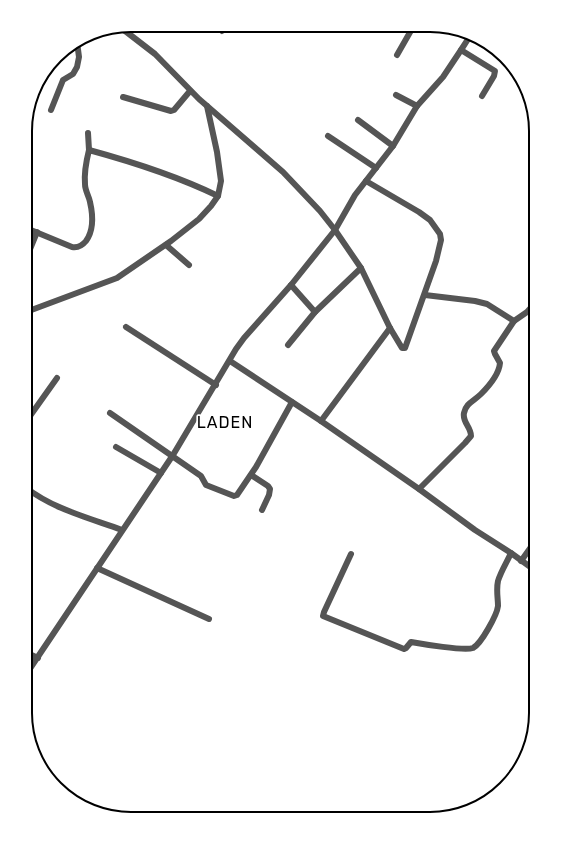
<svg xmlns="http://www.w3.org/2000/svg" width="561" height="844" viewBox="0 0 561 844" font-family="Rubik,sans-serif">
<rect width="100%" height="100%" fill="#fff"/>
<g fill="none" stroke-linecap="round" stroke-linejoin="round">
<g stroke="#555" stroke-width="6">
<path d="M218 26 222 31"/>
<path d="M120 27 155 54 199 99 283 172 320 211 335 230 361 268 390 328 402 348H405L436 261 441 240 440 234 430 220 419 212 366 181"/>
<path d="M461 50 495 71 494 76 482 96"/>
<path d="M397 55 413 27"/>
<path d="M396 95 417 106"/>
<path d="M123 97 171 111 174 110 190 91"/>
<path d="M51 110 63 80 73 74 77 67 79 57 77 42"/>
<path d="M358 120 393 146"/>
<path d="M533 125 534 123"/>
<path d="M88 133 89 150"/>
<path d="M328 136 376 168"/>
<path d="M26 228 72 247C78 248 82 246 86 241 94 230 93 215 90 202 89 196 85 191 85 184 84 173 86 162 89 150 133 162 177 176 218 196"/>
<path d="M166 245 189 265"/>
<path d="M28 254 37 232"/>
<path d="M291 285 315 312"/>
<path d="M425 295 475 301 487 304 514 321 527 312 536 302"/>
<path d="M26 312 117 278 171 241 199 219 211 206 218 196 221 181 217 152 207 106"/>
<path d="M126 327 216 385"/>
<path d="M288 345 315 312 361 268"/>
<path d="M230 361 321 421 419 489 475 530 511 553 536 571"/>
<path d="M110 413 201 476 206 485 234 496 237 495 256 467 292 402"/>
<path d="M321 421 390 328"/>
<path d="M25 423 57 378"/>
<path d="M116 447 161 473"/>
<path d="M251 475 268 486 270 489 269 495 262 510"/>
<path d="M25 487C53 509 89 518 122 530"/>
<path d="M419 489 465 443 471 436C471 427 462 422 464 413 466 403 474 401 481 394 488 387 499 374 500 363L495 354 494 351 514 321"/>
<path d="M351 554 324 612 323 616 404 649 406 648 411 642C422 644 464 651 473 648 481 644 497 615 498 606 498 598 496 590 498 581 501 571 507 562 511 553"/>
<path d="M521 561 536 540"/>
<path d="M97 568 209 619"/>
<path d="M25 652 38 658"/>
<path d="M25 676 173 455 236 349 244 338 291 285 335 230 355 195 393 146 417 106 443 77 461 50 470 36"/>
</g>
</g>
<g text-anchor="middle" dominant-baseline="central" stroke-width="3.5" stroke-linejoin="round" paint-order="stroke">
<g font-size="16" letter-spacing="1" fill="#000" stroke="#fff">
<text x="225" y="422">LADEN</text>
</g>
</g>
<path d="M0 0H561V844H0ZM131 32H430A99 99 0 0 1 529 131V713A99 99 0 0 1 430 812H131A99 99 0 0 1 32 713V131A99 99 0 0 1 131 32Z" fill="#fff" fill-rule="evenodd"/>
<path fill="none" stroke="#000" stroke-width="2" d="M131 32H430A99 99 0 0 1 529 131V713A99 99 0 0 1 430 812H131A99 99 0 0 1 32 713V131A99 99 0 0 1 131 32Z"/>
</svg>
